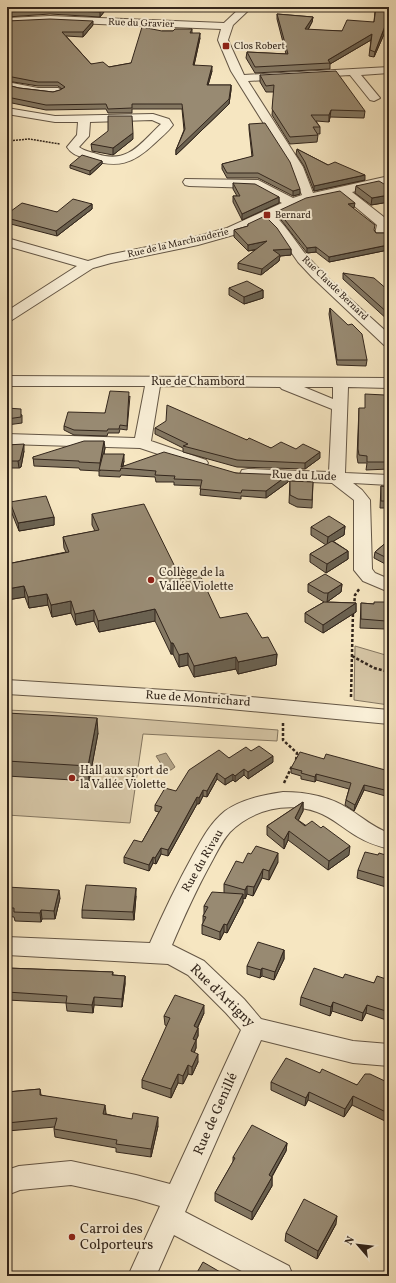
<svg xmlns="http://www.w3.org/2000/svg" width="396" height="1283" viewBox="0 0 396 1283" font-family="Vollkorn,serif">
<rect width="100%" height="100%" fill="#f6e6c1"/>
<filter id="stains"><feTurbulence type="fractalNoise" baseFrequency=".005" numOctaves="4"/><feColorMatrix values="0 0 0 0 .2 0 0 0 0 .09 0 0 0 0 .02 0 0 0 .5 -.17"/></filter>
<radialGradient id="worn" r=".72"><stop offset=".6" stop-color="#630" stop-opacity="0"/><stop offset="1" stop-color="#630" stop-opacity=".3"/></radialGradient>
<g fill="#d5c5a5" stroke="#847660">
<path d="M355 646 389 656V705L354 700Z"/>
<path d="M7 710 52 712 278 730 277 741 143 734 130 823 7 815Z"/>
</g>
<path fill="#b4a589" stroke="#80725d" d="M166 753 175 767 171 770H165L156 756Z"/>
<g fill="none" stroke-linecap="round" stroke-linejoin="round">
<g stroke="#645645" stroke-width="2">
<g id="minor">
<path d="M241 7H252L233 25 228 40 244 75 389 67V73L361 75 380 98 374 101 370 100 350 75 248 81 303 167 313 193 389 176V184L352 192 389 221V234L387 237H377L375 234 377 225 340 194 305 202 275 216C289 229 296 243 308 257 332 285 362 309 389 334V346L384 345 312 277 298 262 278 233 265 220 237 234 198 245 111 263 93 268 12 320 7 321V311L77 266 7 246V238L88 261 108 255 191 238 227 228 282 203 255 188 189 186 185 185 183 182 185 179 258 180 293 198 302 195 291 167 231 71 218 40 221 29 50 22 7 24V18L50 16 224 23Z"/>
<path d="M7 82 38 88H58L64 91C56 100 18 91 7 88Z"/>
<path d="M7 108 55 116 153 114 169 119 173 125C168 132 161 137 155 143 133 164 118 169 88 159 79 156 72 155 67 147L77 135 78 122H55L7 114ZM152 120 161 124C140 144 128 164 97 154 91 152 84 151 79 147L89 136 90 122Z"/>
<path d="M7 376 389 378V388L348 387 345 473 389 475V485L353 483 362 490 370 500 372 569 375 573 389 579V592L363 581 354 570V500L332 483 248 479 242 478 240 474 242 470 248 469 329 472 332 409 282 389 280 387 160 386 151 441 206 460 208 463 206 466 200 468 140 448 7 444V434L135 438 145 386H7ZM304 387H333V399Z"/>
<path d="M7 680 198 692 389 710V724L198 706 7 694Z"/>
<path d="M283 792C306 792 329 796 349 809 362 817 374 828 389 833V849C378 846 368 843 358 837 344 829 332 817 317 812 287 801 252 810 230 832 222 841 217 852 211 863 196 890 184 917 172 945L204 961 244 999 261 1019 353 1041 389 1044V1066L353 1063 261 1040 185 1212 289 1266 293 1276H251L174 1235 156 1276H128L160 1206 136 1199 71 1185 20 1190 7 1195V1170L19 1166 71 1161 136 1175 170 1184 241 1030 226 1013 188 975 168 964 7 955V937L150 943C163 913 177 884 193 855 202 839 210 823 225 811 242 799 263 795 283 792Z"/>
</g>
</g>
<path stroke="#33261c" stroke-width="1.5" stroke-dasharray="2 1" stroke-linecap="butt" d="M7 141 29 139 60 144"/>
<g stroke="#33261c" stroke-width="2.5" stroke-dasharray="3 2" stroke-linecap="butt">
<path d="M354 606 355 595 360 588"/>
<path d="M352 656 374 668 389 672"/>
<path d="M351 697 353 611"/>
<path d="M283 723V740L297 753 296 760"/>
<path d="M284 783 292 766"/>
</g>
<use href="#minor" fill="#f9efd7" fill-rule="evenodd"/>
</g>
<g fill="#837762" stroke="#33261c">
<path d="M7 7H108L100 17 50 14 7 17Z"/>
<path d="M356 7H389L388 24 389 29 385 32 374 57 369 56 371 40 330 64V69L255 73 246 58 247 52 286 54 277 19V14L313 17 312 22 308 30 342 31 374 22 375 11Z"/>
<path d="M7 21 93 25 83 37 66 36 91 64 109 67 131 63 162 31H173L192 29V33L200 38 194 65 212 71 208 85H231V90L229 104 176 155V150L184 130 182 109H132V113H108L106 109 46 110 7 102V85L19 88 53 92 60 90 62 89 58 86H38L7 81Z"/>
<path d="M260 75 365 111 364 118 330 117 329 122 316 121 320 127V134H317L318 135 317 142 290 144 272 115 274 92H266L260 82Z"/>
<path d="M249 124 300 194 293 196 258 178H227L222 169V164L252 157 249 129Z"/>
<path d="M133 139 113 155 92 151 91 144Z"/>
<path d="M297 149 328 165 365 180 314 191 304 166 296 154Z"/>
<path d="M102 161V164L90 175 70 168V165Z"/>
<path d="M233 183 279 197V203L242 220 233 202V196H237L233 189Z"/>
<path d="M356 186 389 187V202L371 205 355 193Z"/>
<path d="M92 204V209L57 236 7 223V214L57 212Z"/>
<path d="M353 208 374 230 376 233H389V251L388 250 329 262 316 252 307 253 278 216V211L354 208Z"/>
<path d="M248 224 291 249V255L280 256 279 261 261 275 238 269V263L256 250 248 251 234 237V230L248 226Z"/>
<path d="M343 273 389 291V321L343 279Z"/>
<path d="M229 288 263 290V298L244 304 229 295Z"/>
<path d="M330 308 367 360 366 366 337 365 329 314Z"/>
<path d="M130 396 127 430 120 429 119 433H108L107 436 74 435 64 430V426L105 413Z"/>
<path d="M7 408 22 415V423L7 425Z"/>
<path d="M359 408 385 439H389V469L366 470 367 463H358L357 457Z"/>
<path d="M155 428 247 440 271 448 320 458 305 469 237 467 183 452V448L155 434Z"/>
<path d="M7 445 24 451 21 467 19 468H7Z"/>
<path d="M105 448 104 454 124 461 123 466 236 473 288 482 266 498 241 496V499L200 495 201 486 174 485V482H156L155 477 121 475 120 477 99 476V471L80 470 79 468 34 466 33 457Z"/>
<path d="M290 481 313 482 312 508 297 507 289 503Z"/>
<path d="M381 486 389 487V508H380Z"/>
<path d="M10 502 54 517V525L19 531 11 511Z"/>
<path d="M92 514 181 579 220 618 262 638 277 654 276 665 238 674 236 669 194 677 188 665 179 667 173 654H171L155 621 99 632 94 621 76 625 71 613 52 617 48 605 29 608 25 597 7 600V564L66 552 64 548 63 537 95 531 92 525Z"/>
<path d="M345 526 344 535 333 541 348 551V559L326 573 310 562V554L326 545 311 535V527Z"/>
<path d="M389 540V566L374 558 375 552Z"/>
<path d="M308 584H342L341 592 327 602 356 603V612L323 633 305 622V613L324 602 308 592Z"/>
<path d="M389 602V627L385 626V629L360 628 361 603 374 604Z"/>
<path d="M7 713 98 733 89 781 7 776Z"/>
<path d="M251 751 273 762 248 779 244 775 235 782 233 780 225 785 217 779 207 797 203 796 199 804H197L168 856 161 854 156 864 153 863 149 871 124 863V857L142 842 159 812 155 811V805L176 791 229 758Z"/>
<path d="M324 759 389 771V797L364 790 354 811 345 805 346 800 349 789 316 780 315 782 301 779V776L291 773V768Z"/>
<path d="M303 802V811L298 820 349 855 328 870 288 840 284 849 267 835V826Z"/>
<path d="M378 855 389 856V888L357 878 358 870Z"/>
<path d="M278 862 269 880 262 878 253 896 247 894 245 899 243 898V902L227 933 224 932 220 940 202 934V925L203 923V916L204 914V906L225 893H224V884L243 863Z"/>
<path d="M7 887 60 898 55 919H42L41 922 15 921 14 917 7 916Z"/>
<path d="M136 896 134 920 82 918V910Z"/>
<path d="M284 950V959L274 980 262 976 260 978 247 974V966Z"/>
<path d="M7 968 113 972V975L125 976V984L122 1007 94 1005 93 1013 67 1011 66 1003 7 1000Z"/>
<path d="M343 978 374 983 389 980V1021L366 1013 362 1021 332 1011 330 1016 300 1005 301 997Z"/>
<path d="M204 1013 198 1027V1036L196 1040V1048L194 1053 198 1062 192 1075 188 1074 183 1084 178 1083 171 1098 142 1088V1080L167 1026 165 1025 164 1016Z"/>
<path d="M320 1073 357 1085 389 1083V1117L387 1122 352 1105 344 1117 308 1100 305 1106 271 1090V1082Z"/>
<path d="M40 1089 41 1095 106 1113V1114L158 1126 151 1157 116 1152V1148L55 1137 54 1129 55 1127 7 1131V1092Z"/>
<path d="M287 1143 286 1151 272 1177V1186L252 1220 215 1201V1193L233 1162V1157Z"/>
<path d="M336 1224 317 1259 285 1241 286 1233Z"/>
</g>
<g fill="#6a6150" stroke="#33261c">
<path d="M105 7H108L100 17V12Z"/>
<path d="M313 17 312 22 305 35V29Z"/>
<path d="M389 17V21L388 25 389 24V29L385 32 374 57 375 52Z"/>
<path d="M93 21V25L83 37V32Z"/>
<path d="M200 33V38L193 70V65Z"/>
<path d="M372 34 371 40 330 64V63L328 60Z"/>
<path d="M212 66V71L207 89V85Z"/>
<path d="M231 85V90L229 104 176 155V150Z"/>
<path d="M331 110 330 117 329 122V115Z"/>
<path d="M133 133V139L113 155V148Z"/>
<path d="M102 161V164L90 175V171Z"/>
<path d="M365 175V180L314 191V186Z"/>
<path d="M300 189V194L293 196V191Z"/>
<path d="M389 195V202L371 205 372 198Z"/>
<path d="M279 197V203L242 220V214Z"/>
<path d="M355 203 354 208 347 209 348 204Z"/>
<path d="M92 204V209L57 236 56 231Z"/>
<path d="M267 241 266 247 248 251V245Z"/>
<path d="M388 245V250L329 262V257Z"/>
<path d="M316 247V252L307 253V248Z"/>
<path d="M291 249V255L280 256 279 261 261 275 262 269 273 250Z"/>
<path d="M263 290V298L244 304V297Z"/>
<path d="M104 441 105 448 100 471V463Z"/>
<path d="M24 444V451L21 467 19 468 18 461Z"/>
<path d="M320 452V458L305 469V463Z"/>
<path d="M124 454V461L122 469 121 467Z"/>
<path d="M288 475V482L266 498V491Z"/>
<path d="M54 517V525L19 531 18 523Z"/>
<path d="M345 526 344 535 327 545 328 537Z"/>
<path d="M348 551V559L326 573 327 564Z"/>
<path d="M342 584 341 592 327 602 328 593Z"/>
<path d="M24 586 25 597 7 600V589Z"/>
<path d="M47 594 48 605 29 608 28 597Z"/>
<path d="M71 601V613L52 617 51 605Z"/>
<path d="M356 603V612L323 633V625Z"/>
<path d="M155 609V621L99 632 98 621Z"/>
<path d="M94 610V621L76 625 75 614Z"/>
<rect x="171" y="643" width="2" height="11"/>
<path d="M188 653V665L179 667V655Z"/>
<path d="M277 654 276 665 238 674V662Z"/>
<path d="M236 657V669L194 677V666Z"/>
<path d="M97 718 98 733 89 781 88 766Z"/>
<path d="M273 756V762L248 779V772Z"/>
<path d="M244 769V775L235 782V776Z"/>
<path d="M217 773V779L207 797V791Z"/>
<path d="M233 774V780L225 785V779Z"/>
<path d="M316 774V780L315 782V777Z"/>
<path d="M364 785V790L354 811 355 805Z"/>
<path d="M203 790V796L199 804V798Z"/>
<path d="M197 797V804L168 856V850Z"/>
<path d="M303 802V811L295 827V818Z"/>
<path d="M289 831 288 840 284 849V840Z"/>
<path d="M350 846 349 855 328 870 329 861Z"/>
<path d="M161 848V854L156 864 155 858Z"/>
<path d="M278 853V862L269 880V871Z"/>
<path d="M153 857V863L149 871V865Z"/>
<path d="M263 869 262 878 253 896 254 887Z"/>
<path d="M247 886V894L245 899V890Z"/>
<path d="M136 888V896L134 920 133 912Z"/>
<path d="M59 890 60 898 55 919 54 911Z"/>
<path d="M243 894V902L227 933V925Z"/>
<path d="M41 910 42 919 41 922 40 913Z"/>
<path d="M224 924V932L220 940V932Z"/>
<path d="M284 950V959L274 980 275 972Z"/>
<path d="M262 968V976L260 978 261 970Z"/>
<path d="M125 976V984L122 1007V999Z"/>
<path d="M94 997V1005L93 1013 92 1005Z"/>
<path d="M333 1002 332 1011 330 1016 331 1007Z"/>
<path d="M204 1005V1013L194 1035V1026Z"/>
<path d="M367 1005 366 1013 362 1021 363 1013Z"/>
<path d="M198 1028V1036L196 1040V1048L191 1060V1051L193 1039Z"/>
<path d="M198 1054V1062L192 1075V1067Z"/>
<path d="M188 1065V1074L183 1084V1076Z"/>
<path d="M178 1074V1083L171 1098V1089Z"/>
<path d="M309 1092 308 1100 305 1106 306 1098Z"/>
<path d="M353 1096 352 1105 344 1117 345 1109Z"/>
<path d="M105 1105 106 1113 104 1122 103 1114Z"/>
<path d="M389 1111V1117L387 1122 388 1113Z"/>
<path d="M158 1117V1126L151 1157V1149Z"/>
<path d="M287 1143 286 1151 268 1183 269 1175Z"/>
<path d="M272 1177V1186L252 1220V1212Z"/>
<path d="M337 1216 336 1224 317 1259 318 1251Z"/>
</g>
<g fill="#988a72" stroke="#33261c">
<path d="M7 7H105L100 12 50 10 7 12Z"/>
<path d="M376 7H389V17L386 24H389L385 26 375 52 370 50 372 34 328 60 330 63 255 67 247 52 288 54 277 14 313 17 305 29 342 31 347 20 374 22Z"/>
<path d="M50 19 93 21 83 32H62L91 64 103 62 109 67 131 63 142 27 162 31H173L175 29H192L190 33H200L193 65 212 66 207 85H231L229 99 176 150 185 129 182 104H132V108L108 109 106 104 46 105 7 97V85L19 88 53 92 60 90 65 87 58 82H38L7 76V21Z"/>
<path d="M336 71 365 111 331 110 329 115H311L320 127H313L318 135 290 137 272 109 274 85 266 86 260 75Z"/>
<path d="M108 116H132L133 133 113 148 91 144 108 131Z"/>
<path d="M265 123 290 162 300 189 293 191 258 173H227L222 164 253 156 249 124Z"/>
<path d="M297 149 328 165 335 162 365 175 314 186 305 162Z"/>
<path d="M82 155 102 161 90 171 70 165Z"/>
<path d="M379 181 389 187V195L372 198 356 186Z"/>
<path d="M233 183 255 184 279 197 242 214 233 196H240Z"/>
<path d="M340 191 355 203 348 204 375 225 374 230 376 233H389V246L388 245 329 257 316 247 307 248 278 211 306 198Z"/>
<path d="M73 199 92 204 56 231 7 218V214L22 203 57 212Z"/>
<path d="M265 216 277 228 291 249 273 250 280 255 262 269 238 263 267 241 248 245 234 230 248 226V224Z"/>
<path d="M343 273 374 278 389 291V314Z"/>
<path d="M247 281 263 290 244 297 229 288Z"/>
<path d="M330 308 348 325 352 324 362 334 367 360H337Z"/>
<path d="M110 391 129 392 127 426 120 425 119 429H108L107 431 74 430 64 426 68 412 105 413Z"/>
<path d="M365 394 385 395V439H389V462H367V456L359 455 358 449 359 408H365Z"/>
<path d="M167 405 247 440 249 438 271 448 281 442 296 449 303 444 320 452 305 463 237 460 183 446 188 444 155 428 166 421Z"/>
<path d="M7 408 21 409V417L7 419Z"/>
<path d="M84 441H104L100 463 79 462V461L33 459V457Z"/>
<path d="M24 444 20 460 18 461H7V445Z"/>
<path d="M164 452 236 473 288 475 266 491 242 490 241 493 200 489 202 480 174 479 175 476 155 475 156 471 121 468 120 471 99 470 103 454H124L121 467Z"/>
<path d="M290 481 313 482 312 500 298 499 290 495Z"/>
<path d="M381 486 389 487V501H381Z"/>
<path d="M46 496 54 517 18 523 10 502Z"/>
<path d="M144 504 181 579 200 575 220 618 247 613 262 638 268 637 277 654 238 662 236 657 194 666 188 653 179 655 173 643H171L155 609 98 621 94 610 75 614 71 601 51 605 47 594 28 597 24 586 7 589V564L69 552 63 537 99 530 92 514Z"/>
<path d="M329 516 345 526 328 537 311 527Z"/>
<path d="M389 540V559L375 552Z"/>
<path d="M332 541 348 551 327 564 310 554Z"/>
<path d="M325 574 342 584 328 593H324L308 584Z"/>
<path d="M324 602 356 603 323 625 305 613Z"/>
<path d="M374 602H389V618H386V621L361 619V603L374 604Z"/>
<path d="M7 713 97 718 88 766 7 761Z"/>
<path d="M259 746 273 756 248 772 244 769 235 776 233 774 225 779 217 773 207 791 203 790 199 798 197 797 168 850 161 848 155 858 153 857 149 865 124 857 134 840 142 842 162 807 155 805 165 788 176 791 189 770 219 750 229 758 246 747 251 751Z"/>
<path d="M300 752 324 759 326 754 389 771V791L364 785 355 805 346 800 351 783 316 774 315 777 301 773 302 771 291 768Z"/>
<path d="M303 802 295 818 305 826 312 821 321 828 323 826 350 846 329 861 289 831 284 840 267 826Z"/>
<path d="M256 846 278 853 269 871 263 869 254 887 247 886 245 890 224 884 236 861 243 863 248 853 251 854Z"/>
<path d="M365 852 378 855 379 853 389 856V879L358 870Z"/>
<path d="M86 885 136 888 133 912 82 910Z"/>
<path d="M7 887 59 890 54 911 41 910 40 913 14 912V908H7Z"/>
<path d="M212 892 243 894 227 925 224 924 220 932 202 925 206 917 203 916 208 907 204 906Z"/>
<path d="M258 942 284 950 275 972 262 968 261 970 247 966Z"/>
<path d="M7 968 113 972 112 975 125 976 122 999 94 997 92 1005 66 1003 67 996 7 992Z"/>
<path d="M314 968 343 978 345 974 374 983 377 976 389 980V1012L367 1005 363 1013 333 1002 331 1007 301 997Z"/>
<path d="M175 995 204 1005 194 1026 198 1028 193 1039 196 1040 191 1051 198 1054 192 1067 188 1065 183 1076 178 1074 171 1089 142 1080 170 1018 164 1016Z"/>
<path d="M286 1058 320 1073 322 1069 357 1085 365 1074H370L389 1083V1111L388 1113 353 1096 345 1109 309 1092 306 1098 271 1082Z"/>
<path d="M40 1089V1095L105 1105 103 1114 132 1119 133 1113 158 1117 151 1149 116 1144 117 1140 54 1129 57 1118 7 1123V1092Z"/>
<path d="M252 1125 287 1143 269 1175 272 1177 252 1212 215 1193 235 1158 233 1157Z"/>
<path d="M304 1199 337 1216 318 1251 286 1233Z"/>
<path d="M203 1262 227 1276H195Z"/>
</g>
<g fill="#8f2418" stroke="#f9efd7" stroke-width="1.5">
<rect x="222" y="42" width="8" height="8" rx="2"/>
<rect x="263" y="211" width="8" height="8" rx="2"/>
<circle cx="151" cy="580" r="4"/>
<circle cx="72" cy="778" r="4"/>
<circle cx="72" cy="1237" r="4"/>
</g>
<g text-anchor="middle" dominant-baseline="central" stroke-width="4" stroke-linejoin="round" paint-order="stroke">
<g font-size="10" fill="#33261c" stroke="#f9efd7">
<text transform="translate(141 23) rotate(2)">Rue du Gravier</text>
<text transform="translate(178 243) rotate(-13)">Rue de la Marchanderie</text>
<text transform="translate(335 288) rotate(44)">Rue Claude Bernard</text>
</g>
<g font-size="10" fill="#33261c" stroke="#f9efd7" text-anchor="start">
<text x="234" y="46">Clos Robert</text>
<text x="275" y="215">Bernard</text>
</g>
<g font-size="12" fill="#33261c" stroke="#f9efd7">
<text x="198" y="382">Rue de Chambord</text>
<text transform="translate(304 476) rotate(2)">Rue du Lude</text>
<text transform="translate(198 699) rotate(4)">Rue de Montrichard</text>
<text transform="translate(203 861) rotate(-60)">Rue du Rivau</text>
</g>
<g font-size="12" fill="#33261c" stroke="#f9efd7" text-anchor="start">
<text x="159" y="573">Collège de la<tspan x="159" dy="14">Vallée Violette</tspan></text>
<text x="80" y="771">Hall aux sport de<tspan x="80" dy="14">la Vallée Violette</tspan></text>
</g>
<g font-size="14" fill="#33261c" stroke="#f9efd7">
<text transform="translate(222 996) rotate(44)">Rue d'Artigny</text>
<text transform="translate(216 1114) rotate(-66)">Rue de Genillé</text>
</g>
<g font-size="14" fill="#33261c" stroke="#f9efd7" text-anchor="start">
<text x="80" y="1229">Carroi des<tspan x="80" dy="16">Colporteurs</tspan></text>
</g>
</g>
<rect width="396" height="1283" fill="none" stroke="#f6e6c1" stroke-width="24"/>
<rect x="8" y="8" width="380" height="1267" fill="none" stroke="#33261c" stroke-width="2"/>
<rect x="12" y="12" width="372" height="1259" fill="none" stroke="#33261c"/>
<g transform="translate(358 1245) rotate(298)" stroke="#f9efd7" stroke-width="3" paint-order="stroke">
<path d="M0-3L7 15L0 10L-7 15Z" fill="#33261c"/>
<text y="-6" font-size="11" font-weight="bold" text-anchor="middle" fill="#33261c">N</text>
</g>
<rect width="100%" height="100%" filter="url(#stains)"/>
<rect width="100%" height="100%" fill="url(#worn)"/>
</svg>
